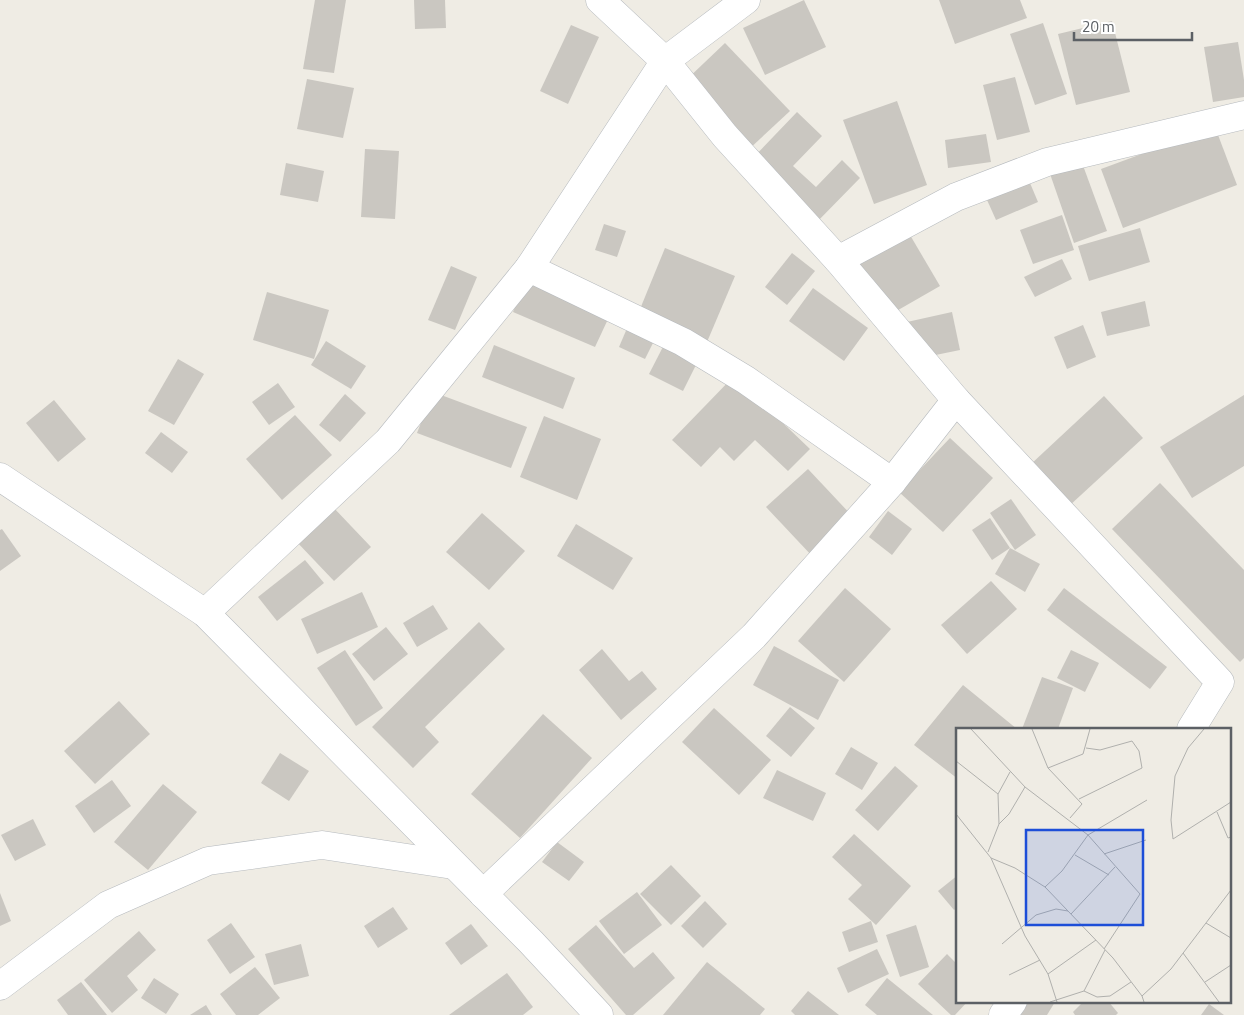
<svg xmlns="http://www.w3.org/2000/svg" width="1244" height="1015" viewBox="0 0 1244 1015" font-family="'Titillium Web',sans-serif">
<rect width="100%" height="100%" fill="#efece4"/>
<g fill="#cac7c1">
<path d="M315 0H346L334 73 303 69Z"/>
<path d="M414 0H445L446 28 415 29Z"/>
<path d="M804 0 826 47 765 75 743 28Z"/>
<path d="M939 0H1020L1027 18 955 44Z"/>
<path d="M1112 21 1130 92 1076 105 1058 34Z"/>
<path d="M1043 23 1067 94 1035 105 1010 34Z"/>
<path d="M571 25 599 37 568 104 540 91Z"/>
<path d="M1238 42 1244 80V97L1213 102 1204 47Z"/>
<path d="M725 43 790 111 747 151 683 83Z"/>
<path d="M1015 77 1030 132 997 140 983 85Z"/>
<path d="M307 79 354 88 343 138 297 129Z"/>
<path d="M897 101 927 185 874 204 843 120Z"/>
<path d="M797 112 822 136 793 166 816 187 842 160 860 178 815 224 750 161Z"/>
<path d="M1215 127 1237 185 1123 228 1101 169Z"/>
<path d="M986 134 991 162 948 168 945 140Z"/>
<path d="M365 149 399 151 395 219 361 217Z"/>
<path d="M1081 160 1107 231 1074 243 1049 171Z"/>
<path d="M286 163 324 171 318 202 280 195Z"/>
<path d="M1022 164 1038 202 996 220 979 182Z"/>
<path d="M1062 215 1074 250 1033 264 1020 230Z"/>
<path d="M900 218 940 286 886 317 846 248Z"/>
<path d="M604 224 626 231 617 257 595 250Z"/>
<path d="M1140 228 1150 262 1089 281 1078 246Z"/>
<path d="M665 248 735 276 707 342 638 314Z"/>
<path d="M792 253 815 271 787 305 765 287Z"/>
<path d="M1062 259 1072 279 1035 297 1024 277Z"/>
<path d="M451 266 477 277 455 330 428 320Z"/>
<path d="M526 281 609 317 595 347 513 312Z"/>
<path d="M813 288 868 328 844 361 789 321Z"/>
<path d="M267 292 329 310 314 359 253 340Z"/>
<path d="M1145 301 1150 326 1107 336 1101 312Z"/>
<path d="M952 312 960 350 916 359 907 322Z"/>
<path d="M1083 325 1096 357 1067 369 1054 337Z"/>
<path d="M628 326 655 339 645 359 619 347Z"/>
<path d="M667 339 701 355 683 391 649 374Z"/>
<path d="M326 341 366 366 351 389 311 365Z"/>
<path d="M494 345 575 378 563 409 482 377Z"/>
<path d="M178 359 204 374 174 425 148 411Z"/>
<path d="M734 376 810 449 788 471 755 440 734 461 720 447 701 467 672 440Z"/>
<path d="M278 383 295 407 269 425 252 402Z"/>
<path d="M433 392 527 427 511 468 417 433Z"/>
<path d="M345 394 366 413 340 442 319 425Z"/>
<path d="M1244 395V466L1192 498 1160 447Z"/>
<path d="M1104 396 1143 438 1069 506 1030 465Z"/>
<path d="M54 400 86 439 58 462 26 423Z"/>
<path d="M295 415 332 455 282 500 246 459Z"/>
<path d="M544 416 601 439 577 500 520 477Z"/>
<path d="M161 432 188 452 172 473 145 453Z"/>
<path d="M950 438 993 478 943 532 899 492Z"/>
<path d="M808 469 855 519 813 557 766 507Z"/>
<path d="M1160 483 1244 570V658L1240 662 1112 529Z"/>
<path d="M1011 499 1036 535 1015 550 990 513Z"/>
<path d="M332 506 371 547 334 581 295 540Z"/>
<path d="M888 511 912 529 892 555 869 537Z"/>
<path d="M482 513 525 551 489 590 446 552Z"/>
<path d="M990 518 1010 548 992 560 972 530Z"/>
<path d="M576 524 633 558 613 590 557 556Z"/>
<path d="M2 529 21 556 0 571V530Z"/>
<path d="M1010 548 1040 564 1025 592 995 574Z"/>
<path d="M305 560 324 583 277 621 258 597Z"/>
<path d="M991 581 1017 609 967 654 941 625Z"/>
<path d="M845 588 891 629 844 682 798 641Z"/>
<path d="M1064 588 1167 667 1150 689 1047 610Z"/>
<path d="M362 592 378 627 317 654 301 619Z"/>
<path d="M433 605 448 629 417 647 403 623Z"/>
<path d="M479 622 505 649 425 727 439 742 413 768 372 727Z"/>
<path d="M386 627 408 654 374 681 352 654Z"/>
<path d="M774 646 839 680 818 720 753 685Z"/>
<path d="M602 649 629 681 642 671 657 689 621 720 579 670Z"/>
<path d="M345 650 383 708 356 726 317 668Z"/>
<path d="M1071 650 1099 663 1085 692 1057 678Z"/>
<path d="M1042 677 1073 688 1058 729H1022Z"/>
<path d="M963 685 1017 729H958V779L914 745Z"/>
<path d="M119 701 150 734 95 784 64 751Z"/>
<path d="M790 707 815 728 791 757 766 736Z"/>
<path d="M714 708 771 760 739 795 682 742Z"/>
<path d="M543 714 592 758 520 838 471 794Z"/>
<path d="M851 747 878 763 862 790 835 774Z"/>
<path d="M280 753 309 771 289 801 261 783Z"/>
<path d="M895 766 918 786 878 831 855 810Z"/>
<path d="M777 770 826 793 813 821 763 798Z"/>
<path d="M112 780 131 806 94 833 75 806Z"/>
<path d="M163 784 197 812 148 870 114 842Z"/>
<path d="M33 819 46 845 15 861 1 835Z"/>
<path d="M854 834 911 886 876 925 848 899 862 885 832 857Z"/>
<path d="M557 842 584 862 569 881 542 862Z"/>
<path d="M671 865 701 896 671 925 640 894Z"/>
<path d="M958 875V907L954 910 938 891Z"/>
<path d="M637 892 662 925 624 954 599 921Z"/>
<path d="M0 893 11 921 0 926Z"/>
<path d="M705 901 727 924 703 948 681 926Z"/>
<path d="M393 907 408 929 378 948 364 926Z"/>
<path d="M871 921 878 942 849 952 842 932Z"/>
<path d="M231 923 255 957 230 974 207 940Z"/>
<path d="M471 924 488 946 461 965 445 943Z"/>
<path d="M596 925 634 968 653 952 675 978 633 1015H626L568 949Z"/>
<path d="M916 925 929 967 900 977 886 935Z"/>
<path d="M139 931 156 950 127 976 138 990 112 1013 84 980Z"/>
<path d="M301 944 309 976 274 985 265 954Z"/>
<path d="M877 949 889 974 848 993 837 968Z"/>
<path d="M947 954 958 965V1001H968L955 1015H951L918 984Z"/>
<path d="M707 962 765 1009 760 1015H663Z"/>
<path d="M255 967 280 998 258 1015H236L220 994Z"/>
<path d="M507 973 533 1007 523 1015H449Z"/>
<path d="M154 978 179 994 166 1014 141 998Z"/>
<path d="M887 978 933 1015H877L865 1005Z"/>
<path d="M81 982 107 1015H68L57 1000Z"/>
<path d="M808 991 839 1015H795L791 1011Z"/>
<path d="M1019 1001H1053L1055 1002 1047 1015H1010Z"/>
<path d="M1084 1001H1108L1118 1013 1116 1015H1075L1073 1012Z"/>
<path d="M1209 1004 1224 1015H1201Z"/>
<path d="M206 1005 212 1015H190Z"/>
</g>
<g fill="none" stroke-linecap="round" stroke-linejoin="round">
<g stroke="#b6babe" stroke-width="29">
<g id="minor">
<path d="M600 0 665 61 725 136 838 260 956 400 1220 682 1191 729"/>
<path d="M838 260 956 197 1047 162 1244 115"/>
<path d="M529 268 683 342 746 380 892 482"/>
<path d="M0 477 205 613 531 942 599 1015"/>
<path d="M205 613 388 441 529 268 665 61 746 0"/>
<path d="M483 894 754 636 892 482 956 400"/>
<path d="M0 986 108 905 208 861 322 845 453 865"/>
<path d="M1003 1015 1013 1001"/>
</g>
</g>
<use href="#minor" stroke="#fff" stroke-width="28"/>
</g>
<g transform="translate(956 728)">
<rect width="275" height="275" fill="#efece4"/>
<path fill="none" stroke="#b0b0ad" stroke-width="1" d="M15 1 69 59 132 107 184 166 148 221M76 1 92 40 126 76 114 90M248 1 232 20 219 48 215 92 217 111 275 74M0 33 42 66M92 40 127 26 134 1M123 71 186 40 183 23 176 13 144 22 130 20M261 84 272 110 275 109M0 86 35 130 69 208 92 246 101 274M43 96 42 66 54 44M32 124 43 96 53 86 69 59M148 126 190 112M119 127 153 147M35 130 59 140 89 159 157 230 186 268M89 159 106 143 132 107 191 72M115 186 159 139M250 195 275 210M46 216 80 187 100 181 112 183M149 222 128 263 141 269 154 268 175 254M227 225 263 274M92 246 140 212M53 247 84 232M249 254 275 237M94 274 128 263M188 274 186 268 215 241 275 162"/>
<path fill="#1d4ed8" fill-opacity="0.15" stroke="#1d4ed8" stroke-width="2.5" d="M70 102H187V197H70Z"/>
<rect width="275" height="275" fill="none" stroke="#5c6065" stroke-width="2.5"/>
</g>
<path d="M1074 32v8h118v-8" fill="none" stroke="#5c6065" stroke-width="2.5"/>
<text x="1082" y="32" font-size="15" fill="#5c6065" stroke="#ffffff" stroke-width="4" paint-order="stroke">20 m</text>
</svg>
